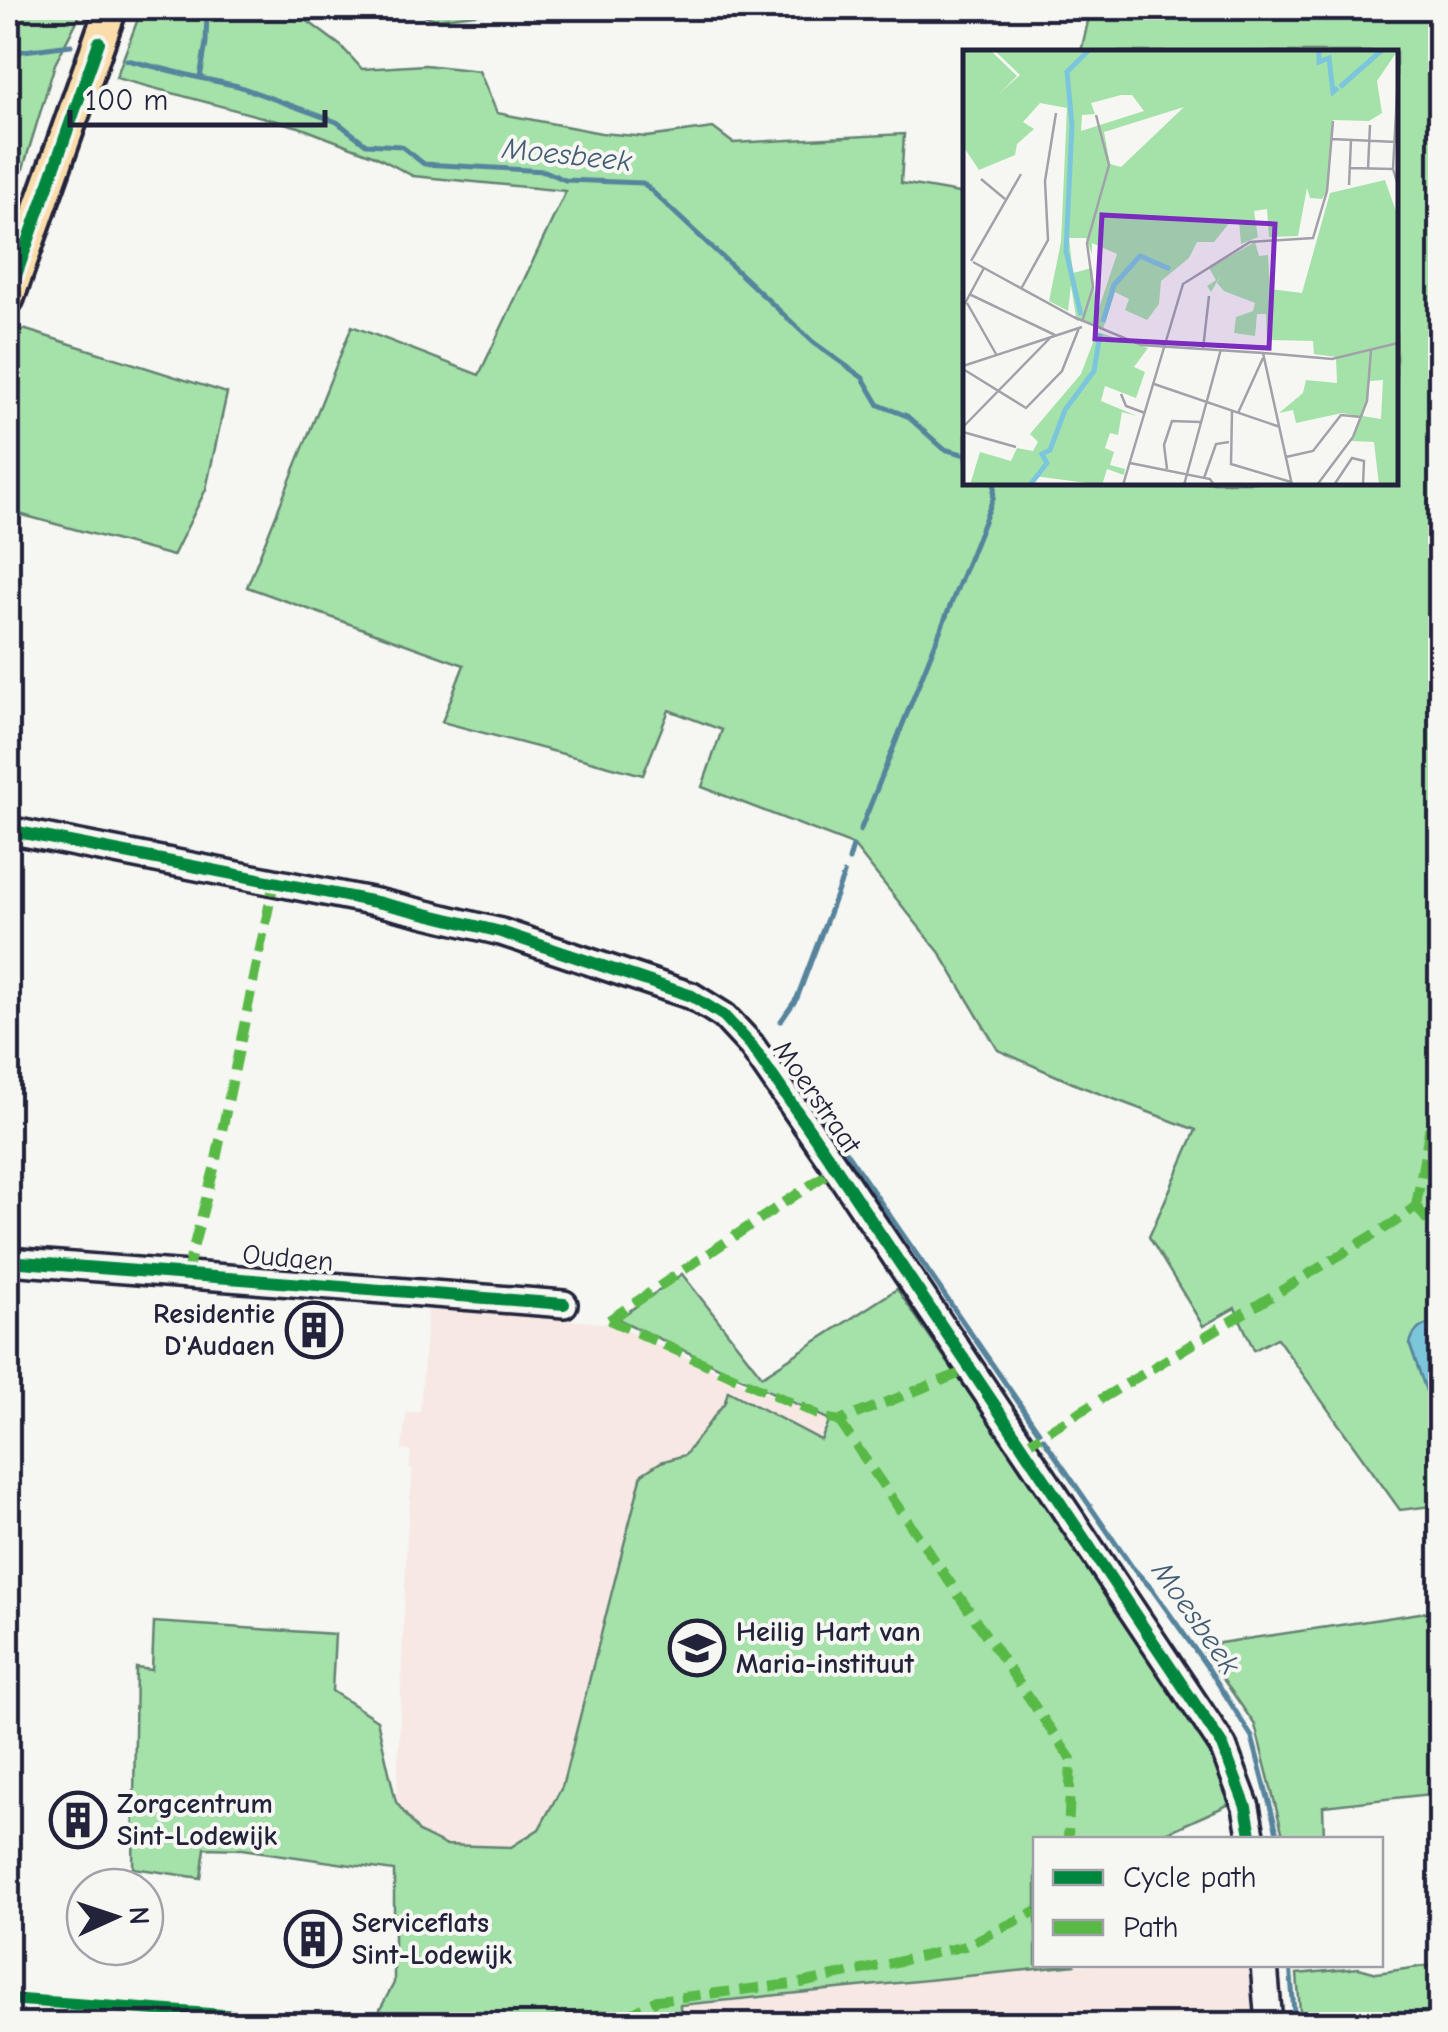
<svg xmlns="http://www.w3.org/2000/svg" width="1448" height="2032" viewBox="0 0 1448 2032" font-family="'Comic Neue',sans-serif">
<rect width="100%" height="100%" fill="#f6f6f2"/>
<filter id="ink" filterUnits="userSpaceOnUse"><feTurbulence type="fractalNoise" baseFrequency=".01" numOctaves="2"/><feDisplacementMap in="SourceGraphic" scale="20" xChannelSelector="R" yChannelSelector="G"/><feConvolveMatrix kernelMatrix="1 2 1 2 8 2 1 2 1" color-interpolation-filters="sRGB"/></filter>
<g filter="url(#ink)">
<g fill="#f7e8e4">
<path d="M428 1308 612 1324 839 1425 1036 1840 394 1871 407 1535 413 1469 409 1468 411 1451 402 1450 406 1413 420 1412Z"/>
<path d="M1247 1964 1252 2024H681L680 2005 1075 1965Z"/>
</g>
<g fill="#a5e2a9" stroke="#648272" stroke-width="2.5">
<path d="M8 8H71L82 11 55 64 8 218Z"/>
<path d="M142 8H290L341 46 362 69 425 65 479 71 497 113 601 133 647 137 713 128 733 143 904 134 901 183 965 194 966 482H1396V52H1081L1091 8H1440V1505L1400 1510 1277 1338 1254 1350 1235 1308 1203 1326 1149 1237 1196 1130 1077 1085 998 1050 940 953 853 845 702 787 722 730 669 710 643 775 442 722 464 665 247 587 352 326 479 375 566 191 413 176 375 156 299 127 116 78Z"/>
<path d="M401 8H503L491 12 435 19Z"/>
<path d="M23 329 227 393 206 489 173 556 8 511V383Z"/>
<path d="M682 1274 762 1376 897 1289C964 1386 1031 1483 1098 1580 1146 1650 1205 1722 1230 1804L1153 1839 1036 1840V1964L1076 1965 680 2005 681 2024H358L377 2015 394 1983V1871L242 1849 205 1848 201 1878 133 1868 136 1668 152 1670 154 1622 335 1634 332 1691 377 1720 396 1802 419 1832 445 1845 511 1847 539 1829 562 1787 642 1474 661 1462 685 1455 725 1402 728 1391 821 1440 830 1420 618 1319Z"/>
<path d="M1440 1610V1793L1323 1806 1324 1837 1284 1839 1255 1725 1200 1646Z"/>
<path d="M1440 1964V2024H1301L1297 1974 1359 1968 1377 1973Z"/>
<path d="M94 2010 246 2014 268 2024H95Z"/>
</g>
<path fill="#7bc6dc" stroke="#57849c" stroke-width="2.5" d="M1440 1321V1431L1410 1345C1412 1329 1425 1323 1440 1321Z"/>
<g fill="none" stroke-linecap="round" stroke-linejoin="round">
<g stroke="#57849c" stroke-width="5">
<path d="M8 53 71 45"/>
<path d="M127 60 200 78 206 43 207 8"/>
<path d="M200 78 238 86 337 122 366 144 401 146 424 164 545 171 565 180 643 183 813 342 863 378 879 405 907 416 944 449 966 455"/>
<path d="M860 831 993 499 995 482"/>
<path d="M849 860 853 846"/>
<path d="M781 1021 797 998 844 874"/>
<path d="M795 1078 1039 1432"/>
<path d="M1043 1438 1132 1567 1152 1589 1210 1671 1252 1737 1279 1840"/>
<path d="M1290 1964 1295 2024"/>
</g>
<g stroke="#22223b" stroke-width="32">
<g id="minor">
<path d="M8 830 381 903 501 932 692 996 724 1016 751 1045 836 1168 1223 1746 1246 1807 1252 1840"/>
<path d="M8 1261 564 1304"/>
<path d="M1264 1964 1269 2024"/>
</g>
</g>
<g stroke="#22223b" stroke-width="38">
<path id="major" d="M8 298 111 8"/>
</g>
<use href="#minor" stroke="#f6f6f2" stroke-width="25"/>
<use href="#major" stroke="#fbddab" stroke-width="30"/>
<g stroke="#58b947" stroke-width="10" stroke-dasharray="20 10" stroke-linecap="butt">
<path d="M1416 1206 1440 1067"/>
<path d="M1416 1206 1440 1236"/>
<path d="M186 1275 214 1169 274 882"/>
<path d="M609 1320 825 1418 839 1421 971 1369"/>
<path d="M609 1320 836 1168"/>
<path d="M839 1421 1071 1759 1068 1840"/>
<path d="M1023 1446 1395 1222 1416 1206"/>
<path d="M349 2024H396"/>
<path d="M536 2024 585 2014 628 2016 657 2000 801 1983 862 1970 965 1946 1036 1911"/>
</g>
<g stroke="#f6f6f2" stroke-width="19">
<g id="cycleway">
<path d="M8 298 99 42"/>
<path d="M8 830 381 903 501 932 692 996 724 1016 751 1045 836 1168 1223 1746 1246 1807 1252 1840"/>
<path d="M8 1261 564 1304"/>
<path d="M8 1999 289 2020 303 2024"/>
</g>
</g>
<use href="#cycleway" stroke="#00873e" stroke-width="12"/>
</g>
</g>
<defs>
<g id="building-ring" transform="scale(2.875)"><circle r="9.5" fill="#f6f6f2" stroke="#22223b" stroke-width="1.5"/><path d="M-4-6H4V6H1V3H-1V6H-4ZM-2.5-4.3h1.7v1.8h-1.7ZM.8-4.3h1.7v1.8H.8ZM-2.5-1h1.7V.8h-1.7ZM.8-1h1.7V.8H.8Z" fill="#22223b"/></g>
<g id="school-ring" transform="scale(2.875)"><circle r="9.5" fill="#f6f6f2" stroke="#22223b" stroke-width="1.5"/><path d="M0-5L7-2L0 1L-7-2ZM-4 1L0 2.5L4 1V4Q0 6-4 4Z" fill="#22223b"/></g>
</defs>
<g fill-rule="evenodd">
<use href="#building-ring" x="314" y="1330"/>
<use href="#school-ring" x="697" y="1648"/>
<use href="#building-ring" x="78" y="1820"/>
<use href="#building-ring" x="313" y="1939"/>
</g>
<g text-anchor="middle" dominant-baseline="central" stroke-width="8" stroke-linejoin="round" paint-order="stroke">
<g font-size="28" fill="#22223b" stroke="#f6f6f2">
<text transform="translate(817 1097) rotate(55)">Moerstraat</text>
<text transform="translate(288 1258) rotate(5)">Oudaen</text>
</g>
<g font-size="28" font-weight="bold" fill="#22223b" stroke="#f6f6f2" text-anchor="start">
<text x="275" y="1314" text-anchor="end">Residentie<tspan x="275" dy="32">D'Audaen</tspan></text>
<text x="736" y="1632">Heilig Hart van<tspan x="736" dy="32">Maria-instituut</tspan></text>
<text x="117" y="1804">Zorgcentrum<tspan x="117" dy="32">Sint-Lodewijk</tspan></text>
<text x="352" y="1923">Serviceflats<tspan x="352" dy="32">Sint-Lodewijk</tspan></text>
</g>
<g font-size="30" font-style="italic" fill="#415b73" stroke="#f6f6f2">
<text transform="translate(567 155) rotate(6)">Moesbeek</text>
<text transform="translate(1196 1618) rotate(55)">Moesbeek</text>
</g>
</g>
<g transform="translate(963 50)">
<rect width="435" height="435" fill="#f6f6f2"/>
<path d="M0 0H27L54 26 37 43 57 25 31 0H435L414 31 419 63 406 71 370 70 364 141 359 149 347 148 344 138 335 186 306 187 304 159 291 161 295 187 278 194 276 171H268L251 192H234L226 208 198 231 196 254 184 270 162 260 166 249 152 242 140 279 113 266 108 236 105 261 86 251 98 192 104 58 77 53 60 72 71 79 54 94 52 105 16 120 0 96ZM158 45H169L181 61 118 81 119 65 132 64 128 53ZM221 57 158 117 147 114 141 82ZM106 188H123L129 204V193L154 204 134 264 129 218 110 223ZM422 130 435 167V435H416L411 392 388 391 399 367 379 363 333 373 330 360 316 363 340 343 343 330 374 333 373 307 351 304 350 291 304 290 303 264H294L292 286 271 283 273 267 290 261 292 253 261 241 254 233 258 225 248 242 244 236 253 230 246 218 292 192 296 206 305 205 307 239 339 243 367 143ZM420 330 418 369 400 366 407 331ZM134 282 185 298 171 317 182 322 173 348 142 336 138 351 174 366 159 362 155 385 147 383 142 398 151 402 147 415 162 419 161 425 144 419 139 435 71 426 70 435H7L17 402 48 411 54 398 70 401 75 392 67 384 118 324Z" fill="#a5e2a9" fill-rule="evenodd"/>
<path fill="none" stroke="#7bc6dc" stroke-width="5" d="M356 0V12L366 8 370 42 375 38M377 37 419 0M118 265 103 201 109 75 104 22 126 0M140 272 151 235 177 206 207 219M67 435 84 413 79 404 87 400 102 360 131 321 137 284"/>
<path fill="none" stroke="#a1a1a9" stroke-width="2.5" d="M435 25 430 119 435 135M368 89 434 92M387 118 430 119M405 119 407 75M18 129 42 149M386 135 388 90M8 211 58 124M10 212 116 270M58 239 85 190 82 131 93 63M6 244 92 285M4 253 33 304M0 257 21 218M111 267 178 295 300 303 329 435M119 272 130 237 124 193 146 115 133 65M240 299 246 246M300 303 369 309 435 293M0 316 119 277M0 319 63 358 99 321 116 278M191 334 317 377M158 344 163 356 182 363M269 361 268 414 328 432M275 363 300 308M0 377 87 288M0 382 53 397M323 407 350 401 378 365 398 367M167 413 247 429 251 435M204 419 201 395 209 371 237 372M241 428 253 394 266 392M160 435 220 234 287 192 350 188 364 141 370 71M221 435 258 299M354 435 390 387 404 351 408 300M371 435 389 408 401 411 400 435"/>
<path fill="#7b2cbf" fill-opacity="0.15" stroke="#7b2cbf" stroke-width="5" d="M139 165 312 174 306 298 132 289Z"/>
<rect width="435" height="435" fill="none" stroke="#22223b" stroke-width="5"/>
</g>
<rect width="1448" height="2032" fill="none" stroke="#f6f6f2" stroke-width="40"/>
<rect x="20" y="20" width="1408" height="1992" fill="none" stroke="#22223b" stroke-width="4" filter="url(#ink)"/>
<rect x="1033" y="1837" width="350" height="130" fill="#f6f6f2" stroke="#a1a1a9" stroke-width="2.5"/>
<rect x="1053" y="1870" width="50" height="15" fill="#00873e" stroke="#a1a1a9" stroke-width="2.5"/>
<text x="1123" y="1887" font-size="30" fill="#22223b">Cycle path</text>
<rect x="1053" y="1920" width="50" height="15" fill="#58b947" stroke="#a1a1a9" stroke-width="2.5"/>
<text x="1123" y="1937" font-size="30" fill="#22223b">Path</text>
<g transform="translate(115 1917) rotate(87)"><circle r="48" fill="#f6f6f2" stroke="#a1a1a9" stroke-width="2.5"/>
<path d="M0-8L18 38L0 25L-18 38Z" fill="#22223b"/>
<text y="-15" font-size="28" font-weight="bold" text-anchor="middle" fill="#22223b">N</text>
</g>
<path d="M70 110v15h255v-15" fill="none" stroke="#22223b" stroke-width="5"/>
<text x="85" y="110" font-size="30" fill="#22223b" stroke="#f6f6f2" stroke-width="8" paint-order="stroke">100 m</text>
</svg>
